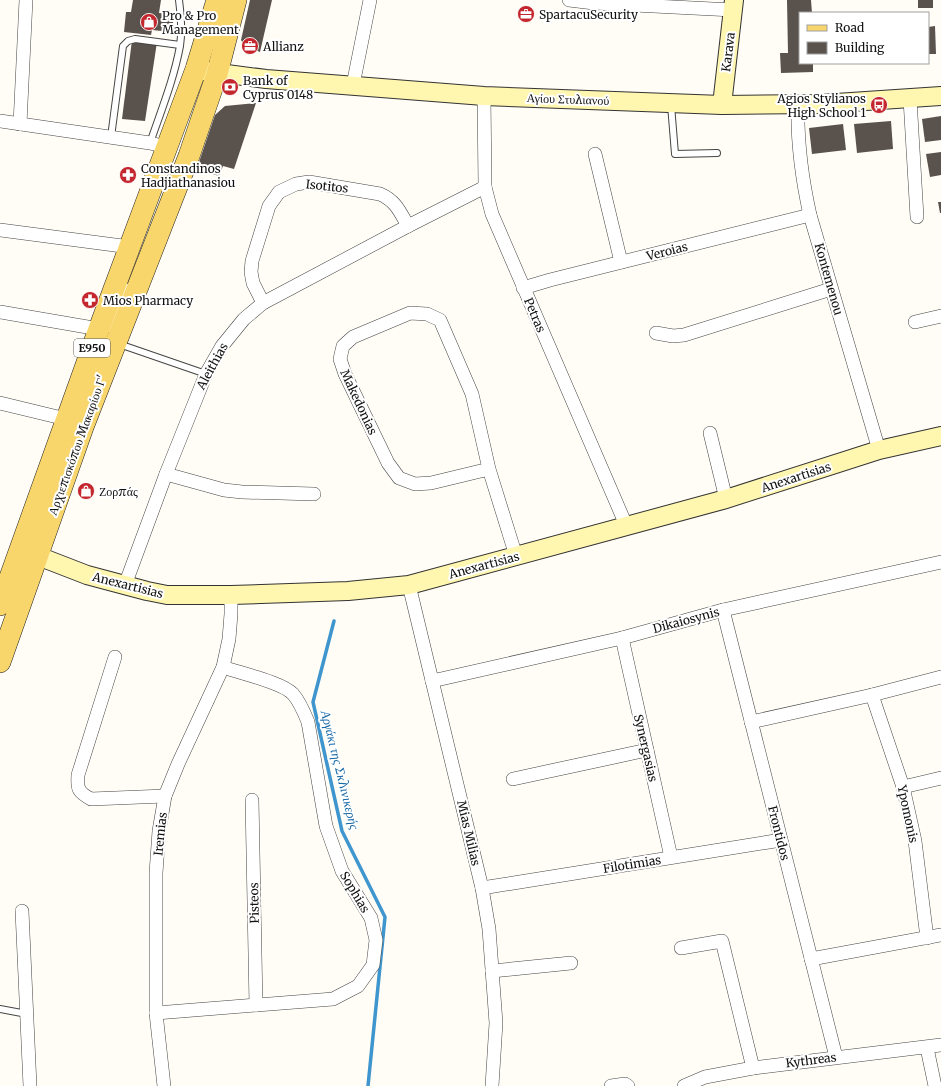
<svg xmlns="http://www.w3.org/2000/svg" width="941" height="1086" viewBox="0 0 941 1086" font-family="Merriweather,serif">
<rect width="100%" height="100%" fill="#fffdf5"/>
<g fill="none" stroke-linecap="round" stroke-linejoin="round">
<path stroke="#3f96cf" stroke-width="3.5" d="M334 621 313 702 342 831 385 917 368 1086"/>
</g>
<g fill="#5a524d">
<path d="M133 0H161L159 13 174 14 172 32 152 30 151 35 124 32 126 12H131Z"/>
<path d="M250 0H272L260 52 244 45 241 40Z"/>
<path d="M787 0H811L812 13H800V63H813V72L781 73 780 53H788Z"/>
<rect x="918" y="0" width="15" height="8"/>
<path d="M935 26 936 54H928V27Z"/>
<path d="M132 40 157 42 145 121 122 119Z"/>
<path d="M256 103 234 169 223 166 219 176 199 170 201 163 199 162 215 115 225 106Z"/>
<path d="M941 116V140L925 142 922 119Z"/>
<path d="M891 121 893 149 857 153 854 124Z"/>
<path d="M843 124 846 150 812 154 809 128Z"/>
<path d="M941 152V175L930 177 926 154Z"/>
<path d="M938 202H941V213H940Z"/>
</g>
<g fill="none" stroke-linecap="round" stroke-linejoin="round">
<g stroke="#444" stroke-width="8">
<g id="lane">
<path d="M671 105 675 154 717 153"/>
<path d="M111 137 123 46 128 41 135 39 180 45"/>
<path d="M150 143C161 111 174 79 180 46 182 32 181 14 179 0"/>
<path d="M119 344 206 374"/>
<path d="M0 1009 27 1014"/>
</g>
</g>
<g stroke="#444" stroke-width="14">
<g id="street">
<path d="M569 0 594 3 733 10"/>
<path d="M353 85 370 0"/>
<path d="M484 96 485 187 492 214 626 525"/>
<path d="M910 99 917 217"/>
<path d="M798 104C797 141 802 179 810 215L879 450"/>
<path d="M0 121 150 143 166 147"/>
<path d="M20 124 26 0"/>
<path d="M595 154 621 262"/>
<path d="M0 230 130 247"/>
<path d="M523 288 550 280 810 215"/>
<path d="M263 303 253 283 251 272 252 261 269 206 279 192 296 184 309 182 380 194C396 201 400 212 408 226"/>
<path d="M0 312 99 329C115 327 120 303 126 290"/>
<path d="M915 322 941 316"/>
<path d="M656 333 673 336 684 335 831 289"/>
<path d="M0 403 66 419"/>
<path d="M710 433 726 499"/>
<path d="M489 469 431 483 415 484 399 478 388 463 345 374 340 359 343 346 353 337 410 313 427 314 440 320 472 394 489 469 516 556"/>
<path d="M166 474 224 490 242 492 314 494"/>
<path d="M125 585 166 474 206 374 222 346 244 319 263 303 408 226 485 187"/>
<path d="M409 585 482 888 489 929 496 1023 492 1086"/>
<path d="M723 610 836 1057"/>
<path d="M622 638 671 857"/>
<path d="M115 657 78 775C77 789 78 792 91 799L165 796"/>
<path d="M432 681 622 638 723 610 941 562"/>
<path d="M872 695 903 787 915 841 927 938"/>
<path d="M751 722 872 695 941 677"/>
<path d="M513 779 647 750"/>
<path d="M903 787 941 778"/>
<path d="M252 800 256 1005"/>
<path d="M482 888 781 840"/>
<path d="M22 911 30 1086"/>
<path d="M681 948 722 941 753 1068"/>
<path d="M811 959 941 935"/>
<path d="M492 971 571 963"/>
<path d="M156 1013 333 999 358 986 373 965 376 940 371 918 342 871 326 826 308 722C304 712 300 702 293 694 282 682 239 673 223 667"/>
<path d="M927 1048 935 1086"/>
<path d="M164 1086 156 1013V873L159 831 165 796 178 764 223 667 229 639 231 614V595"/>
<path d="M611 1086 625 1084 628 1086"/>
<path d="M684 1086 705 1077 753 1068 941 1045"/>
</g>
</g>
<g stroke="#333" stroke-width="20">
<g id="secondary">
<path d="M204 71 266 79 484 96 722 105 821 104 941 96"/>
<path d="M722 105 734 0"/>
<path d="M25 551 87 575 147 591 167 595H231L348 591 409 585 726 499 879 450 941 436"/>
</g>
</g>
<g stroke="#222" stroke-width="22">
<g id="primary">
<path d="M0 605 99 329 196 69 217 0"/>
<path d="M0 662 83 427 189 156 217 74 236 0"/>
</g>
</g>
<use href="#lane" stroke="#fff" stroke-width="6"/>
<use href="#street" stroke="#fff" stroke-width="13"/>
<use href="#secondary" stroke="#fff6b0" stroke-width="18"/>
<use href="#primary" stroke="#f9d66b" stroke-width="21"/>
</g>
<defs>
<g id="office-disc" transform="scale(0.9)"><circle r="9.5" fill="#c4262e" stroke="#fff"/><path d="M-6-3h4V-5.5h4V-3h4V5H-6ZM-1-4.5V-3h2v-1.5ZM-6 0V1H6V0Z" fill="#fff"/></g>
<g id="shop-disc" transform="scale(0.9)"><circle r="9.5" fill="#c4262e" stroke="#fff"/><path d="M-5-2.5h2.3a2.7 3.5 0 0 1 5.4 0H5L5.5 6h-11ZM-1.5-2.5h3a1.5 2.3 0 0 0-3 0Z" fill="#fff"/></g>
<g id="bank-disc" transform="scale(0.9)"><circle r="9.5" fill="#c4262e" stroke="#fff"/><path d="M-6-4H6V4H-6ZM0-2.3a2.3 2.3 0 1 0 0 4.6a2.3 2.3 0 1 0 0-4.6Z" fill="#fff"/></g>
<g id="bus-disc" transform="scale(0.9)"><circle r="9.5" fill="#c4262e" stroke="#fff"/><path d="M-5-6H5V4H4V6H2V4H-2V6H-4V4H-5ZM-3.5-4V0h7V-4ZM-3.5 1.2v1.5H-2V1.2ZM2 1.2v1.5H3.5V1.2Z" fill="#fff"/></g>
<g id="pharmacy-disc" transform="scale(0.9)"><circle r="9.5" fill="#c4262e" stroke="#fff"/><path d="M-2-6h4v4h4v4h-4v4h-4v-4h-4v-4h4Z" fill="#fff"/></g>
</defs>
<g fill-rule="evenodd">
<use href="#office-disc" x="526" y="14"/>
<use href="#shop-disc" x="149" y="22"/>
<use href="#office-disc" x="250" y="46"/>
<use href="#bank-disc" x="230" y="87"/>
<use href="#bus-disc" x="879" y="105"/>
<use href="#pharmacy-disc" x="128" y="175"/>
<use href="#pharmacy-disc" x="90" y="300"/>
<use href="#shop-disc" x="86" y="491"/>
</g>
<g text-anchor="middle" dominant-baseline="central" stroke-width="4" stroke-linejoin="round" paint-order="stroke">
<rect fill="#fff" stroke="#585858" stroke-width="1" x="74" y="339" width="36" height="18" rx="3"/>
<g font-size="11" font-weight="bold" fill="#111">
<text x="92" y="348">E950</text>
</g>
<g font-size="12" fill="#111" stroke="#fff" text-anchor="start">
<text x="539" y="14">SpartacuSecurity</text>
<text x="162" y="15">Pro &amp; Pro<tspan x="162" dy="14">Management</tspan></text>
<text x="263" y="46">Allianz</text>
<text x="243" y="80">Bank of<tspan x="243" dy="14">Cyprus 0148</tspan></text>
<text x="866" y="98" text-anchor="end">Agios Stylianos<tspan x="866" dy="14">High School 1</tspan></text>
<text x="141" y="168">Constandinos<tspan x="141" dy="14">Hadjiathanasiou</tspan></text>
<text x="103" y="300">Mios Pharmacy</text>
<text x="99" y="491">Ζορπάς</text>
</g>
<g font-size="12" fill="#111" stroke="#fff">
<text transform="translate(728 52) rotate(-83)">Karava</text>
<text transform="translate(568 99) rotate(2)">Αγίου Στυλιανού</text>
<text transform="translate(327 186) rotate(6)">Isotitos</text>
<text transform="translate(667 251) rotate(-14)">Veroias</text>
<text transform="translate(829 279) rotate(74)">Kontemenou</text>
<text transform="translate(535 315) rotate(67)">Petras</text>
<text transform="translate(212 366) rotate(-61)">Aleithias</text>
<text transform="translate(359 402) rotate(65)">Makedonias</text>
<text transform="translate(77 445) rotate(-70)">Αρχιεπισκόπου Μακαρίου Γ'</text>
<text transform="translate(796 477) rotate(-18)">Anexartisias</text>
<text transform="translate(484 565) rotate(-15)">Anexartisias</text>
<text transform="translate(128 585) rotate(14)">Anexartisias</text>
<text transform="translate(686 620) rotate(-15)">Dikaiosynis</text>
<text transform="translate(646 748) rotate(77)">Synergasias</text>
<text transform="translate(908 814) rotate(78)">Ypomonis</text>
<text transform="translate(469 833) rotate(77)">Mias Milias</text>
<text transform="translate(779 833) rotate(76)">Frontidos</text>
<text transform="translate(160 834) rotate(-84)">Iremias</text>
<text transform="translate(632 864) rotate(-9)">Filotimias</text>
<text transform="translate(355 892) rotate(59)">Sophias</text>
<text transform="translate(254 903) rotate(-91)">Pisteos</text>
<text transform="translate(811 1060) rotate(-7)">Kythreas</text>
</g>
<g font-size="13" font-style="italic" fill="#1768a6" stroke="#fff">
<text transform="translate(340 770) rotate(76)">Αργάκι της Σκλινικερής</text>
</g>
</g>
<rect x="799" y="12" width="130" height="52" fill="#ffffff" stroke="#a0a0a0"/>
<rect x="807" y="25" width="20" height="6" fill="#f9d66b" stroke="#a0a0a0"/>
<text x="835" y="32" font-size="12" fill="#111111">Road</text>
<rect x="807" y="42" width="20" height="12" fill="#5a524d" stroke="#a0a0a0"/>
<text x="835" y="52" font-size="12" fill="#111111">Building</text>
</svg>
